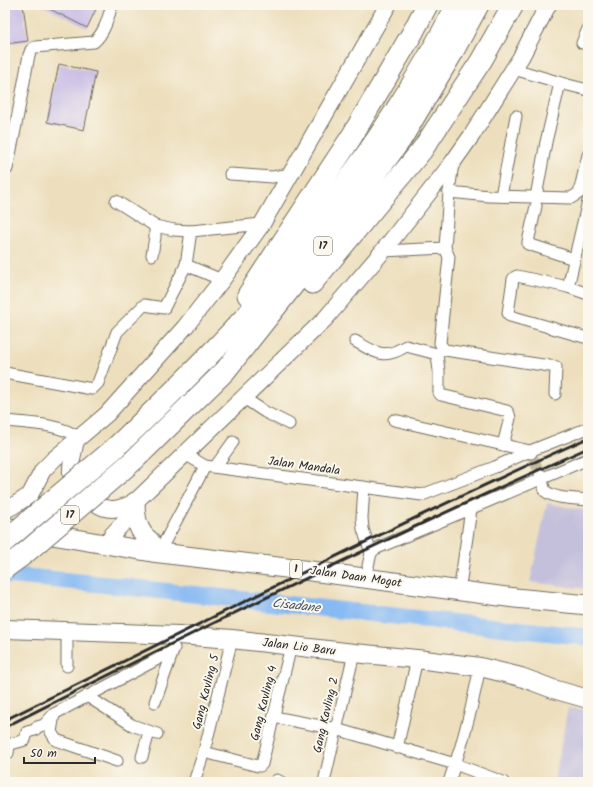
<svg xmlns="http://www.w3.org/2000/svg" width="593" height="787" viewBox="0 0 593 787" font-family="Kalam,sans-serif">
<rect width="100%" height="100%" fill="#fbf7ec"/>
<filter id="ink" filterUnits="userSpaceOnUse"><feTurbulence type="fractalNoise" baseFrequency=".025" numOctaves="2"/><feDisplacementMap in="SourceGraphic" scale="8" xChannelSelector="R" yChannelSelector="G"/><feConvolveMatrix kernelMatrix="1 2 1 2 8 2 1 2 1" color-interpolation-filters="sRGB"/></filter>
<filter id="wash" filterUnits="userSpaceOnUse"><feTurbulence type="fractalNoise" baseFrequency=".012" numOctaves="4" result="noise"/><feDisplacementMap in="SourceGraphic" scale="16" xChannelSelector="R" yChannelSelector="G"/><feGaussianBlur stdDeviation="0.9" result="paint"/><feColorMatrix in="noise" values="0 0 0 0 0 0 0 0 0 0 0 0 0 0 0 0 0 1.4 0 .05"/><feComposite in="paint" operator="in"/></filter>
<g filter="url(#wash)">
<rect width="100%" height="100%" fill="#eddfbd"/>
<g fill="#c4c0db">
<path d="M547 503 588 511V589L530 582Z"/>
<path d="M568 708 588 710V782H554Z"/>
</g>
<g fill="none" stroke-linecap="round" stroke-linejoin="round">
<path stroke="#87b9f3" stroke-width="17" d="M5 575 90 583 588 637"/>
</g>
<g id="blocks">
<g fill="#c4b8e5">
<path d="M5 5H23L28 41 5 44Z"/>
<path d="M42 5H98L87 28Z"/>
<path d="M59 64 96 72 84 130 47 122Z"/>
</g>
</g>
</g>
<g filter="url(#ink)">
<use href="#blocks" fill-opacity="0" stroke="#6f6a5e" stroke-width="1"/>
<g fill="none" stroke-linecap="round" stroke-linejoin="round">
<path stroke="#c6bba0" stroke-width="11" stroke-dasharray="11 5.5" stroke-linecap="butt" d="M533 458 540 474"/>
<g stroke="#6f6a5e" stroke-width="13">
<g id="minor">
<path d="M582 43 588 29"/>
<path d="M514 69 568 85 588 90"/>
<path d="M5 170 7 169 15 130 29 55 31 50 35 47 94 42C105 32 108 18 112 5"/>
<path d="M230 174 245 175 272 177 291 174"/>
<path d="M449 192 489 196 571 198 579 193 588 155"/>
<path d="M501 196 516 116"/>
<path d="M536 197 546 142 560 83"/>
<path d="M116 201 155 226 174 230 191 231"/>
<path d="M588 201 568 287 588 294"/>
<path d="M536 206 528 242V244L574 259"/>
<path d="M445 248 449 192 453 163"/>
<path d="M383 251 445 248 449 257 440 343 442 347 445 350 556 367 555 394"/>
<path d="M152 255 155 237V226"/>
<path d="M186 265 191 231 262 224"/>
<path d="M568 287 517 276 515 277 513 279 508 313 510 316 584 337"/>
<path d="M355 341C376 353 384 360 406 346L437 354 439 371V393L441 395 507 411 509 414 510 418 503 445"/>
<path d="M5 373 92 389 98 383 117 332 144 305 164 308 186 265 222 280"/>
<path d="M244 398 265 412 289 424"/>
<path d="M394 420 530 451 531 453"/>
<path d="M5 421C27 423 62 424 79 438"/>
<path d="M185 454 205 466 422 495 495 467 530 451 588 428"/>
<path d="M215 467 233 442"/>
<path d="M540 474 545 491C557 500 574 498 588 500"/>
<path d="M364 487 362 518 363 529 371 553"/>
<path d="M164 543C178 517 192 492 205 466"/>
<path d="M368 566 371 553 375 549 588 459"/>
<path d="M461 579 471 509"/>
<path d="M67 666V631"/>
<path d="M87 696 132 725 157 734"/>
<path d="M155 702 174 648"/>
<path d="M54 714 51 732 56 740 117 761"/>
<path d="M274 717 336 729 455 764 503 782"/>
<path d="M397 748 417 659"/>
<path d="M204 752 258 766H260L262 764 291 646"/>
<path d="M5 754 8 753 9 745 11 744 25 740 27 732 35 730 37 727 44 725 54 714 173 651"/>
<path d="M142 757 149 732"/>
<path d="M277 780 281 782"/>
<path d="M194 782 204 752 232 639"/>
<path d="M324 782 354 653"/>
<path d="M449 782 461 746 471 709 480 667"/>
</g>
</g>
<g stroke="#6f6a5e" stroke-width="18">
<g id="secondary">
<path d="M76 440C74 451 70 463 71 474 72 482 77 486 83 492 87 496 92 501 97 504 109 513 123 508 135 502"/>
<path d="M5 510 13 506 30 495 43 470 54 459 107 414 185 327 222 280 262 224 388 5"/>
<path d="M112 535 124 522 135 502 325 319 383 251 453 162 472 135 521 57 548 5"/>
</g>
</g>
<g stroke="#6f6a5e" stroke-width="20">
<path id="primary" d="M5 629 179 635 232 639 354 653 417 659 480 667 521 677 553 689 588 699"/>
</g>
<g stroke="#6f6a5e" stroke-width="21">
<g id="trunk">
<path d="M135 502C135 513 136 525 143 534 145 537 148 539 150 541"/>
<path d="M5 527 152 552 311 571 515 598 588 605"/>
</g>
</g>
<g stroke="#6f6a5e" stroke-width="23">
<g id="motorway">
<path d="M312 283 422 150 481 61 513 5"/>
<path d="M248 295 352 136 413 32 427 5"/>
<path d="M115 448C160 405 205 361 247 315 277 280 304 242 331 204 353 173 376 142 396 110 418 76 438 41 457 5"/>
<path d="M134 460 225 371 305 270 401 139 451 55 478 5"/>
</g>
</g>
<use href="#minor" stroke="#fff" stroke-width="11"/>
<use href="#secondary" stroke="#fff" stroke-width="16"/>
<use href="#primary" stroke="#fff" stroke-width="18"/>
<use href="#trunk" stroke="#fff" stroke-width="19"/>
<use href="#motorway" stroke="#fff" stroke-width="21"/>
<g stroke="#2b2b2b" stroke-width="3">
<path d="M5 720C101 672 197 624 294 577 391 529 489 482 588 438"/>
<path d="M5 727C197 630 391 535 588 448"/>
</g>
<g stroke="#6f6a5e" stroke-width="23" stroke-linecap="butt">
<g id="motorway-bridge">
<path d="M5 541 115 448"/>
<path d="M5 568 24 554 134 460"/>
</g>
</g>
<use href="#motorway-bridge" stroke="#fff" stroke-width="21"/>
</g>
</g>
<g text-anchor="middle" dominant-baseline="central" stroke-width="4" stroke-linejoin="round" paint-order="stroke">
<g fill="#fbf7ec" stroke="#696865" stroke-width="1">
<rect x="314" y="237" width="18" height="18" rx="3"/>
<rect x="61" y="506" width="18" height="18" rx="3"/>
<rect x="290" y="560" width="12" height="18" rx="3"/>
</g>
<g font-size="11" font-weight="bold" fill="#2b2b2b">
<text x="323" y="246">17</text>
<text x="70" y="515">17</text>
<text x="296" y="569">1</text>
</g>
<g font-size="12" fill="#2b2b2b" stroke="#fbf7ec">
<text transform="translate(304 466) rotate(8)">Jalan Mandala</text>
<text transform="translate(356 577) rotate(8)">Jalan Daan Mogot</text>
<text transform="translate(299 647) rotate(7)">Jalan Lio Baru</text>
<text transform="translate(206 692) rotate(-76)">Gang Kavling 5</text>
<text transform="translate(264 703) rotate(-76)">Gang Kavling 4</text>
<text transform="translate(326 715) rotate(-77)">Gang Kavling 2</text>
</g>
<g font-size="13" font-style="italic" fill="#475667" stroke="#fbf7ec">
<text transform="translate(296 606) rotate(6)">Cisadane</text>
</g>
</g>
<rect width="593" height="787" fill="none" stroke="#fbf7ec" stroke-width="20"/>
<path d="M24 757v6h71v-6" fill="none" stroke="#2b2b2b" stroke-width="2"/>
<text x="30" y="757" font-size="12" fill="#2b2b2b" stroke="#fbf7ec" stroke-width="3" paint-order="stroke">50 m</text>
</svg>
